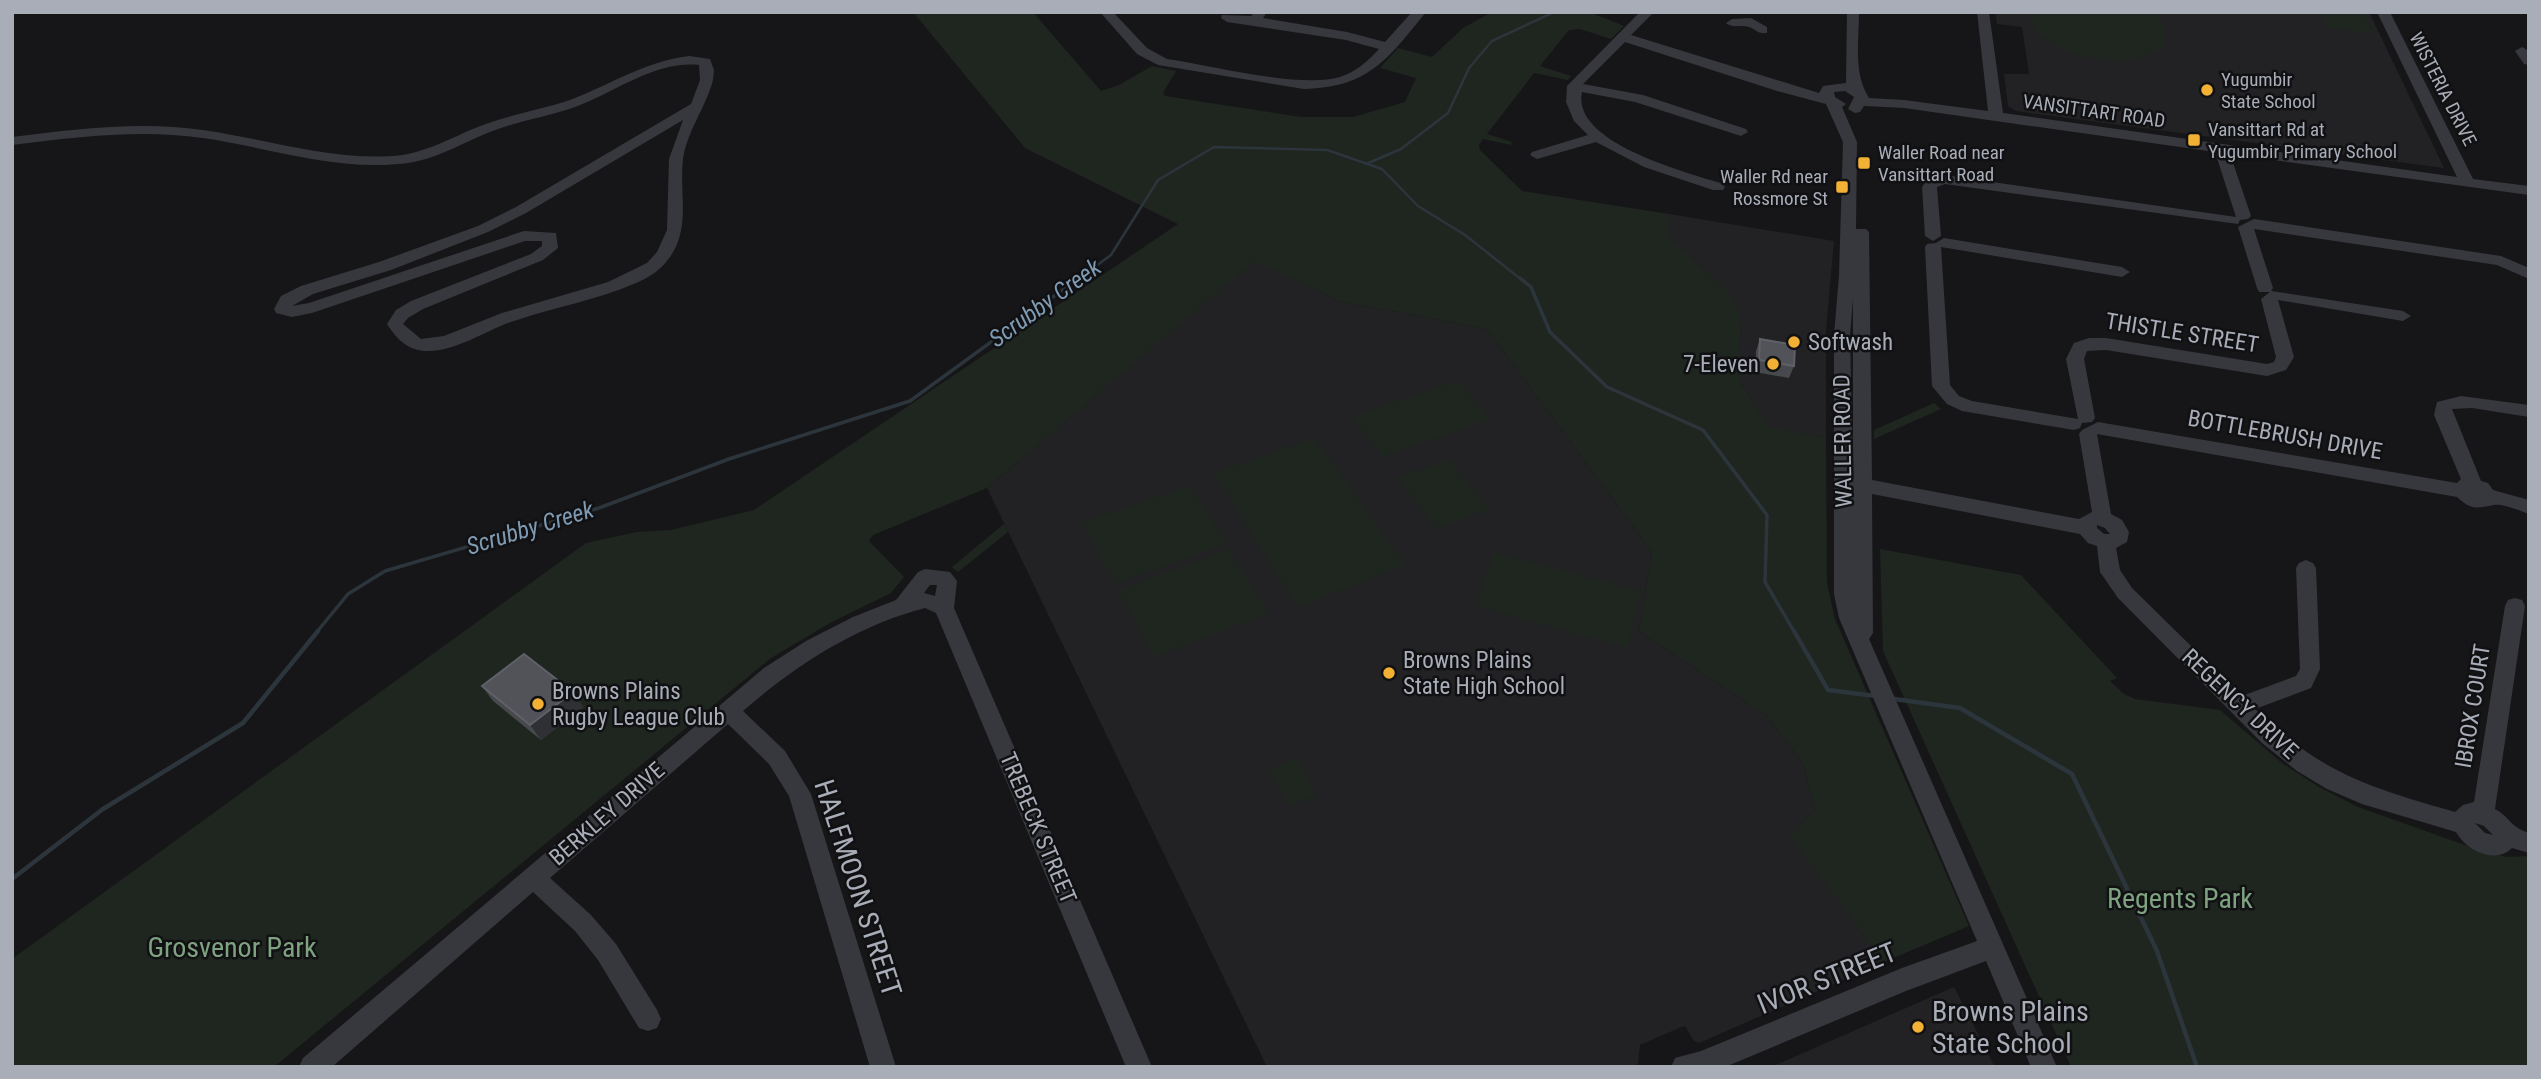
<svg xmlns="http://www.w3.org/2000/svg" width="2541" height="1079" viewBox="0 0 2541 1079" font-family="'Roboto Condensed',sans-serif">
<rect width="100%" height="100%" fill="#161618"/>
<g fill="#222225">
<path d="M1995 12H2369L2444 168 2016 111 2008 106 2004 74H2029L2022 27 1997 24Z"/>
<path d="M1669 214 1834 241 1826 330V438L1769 428 1741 383 1738 372 1741 321 1667 236Z"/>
<path d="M1255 260 1339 301 1487 329 1652 552 1639 631 1766 715 1803 763 1815 810 1791 836 1884 962 1699 1043 1694 1041 1685 1026 1679 1028 1640 1045 1638 1064 1632 1067H1267L987 488Z"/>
<path d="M1954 987 1995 1067H1771Z"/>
</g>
<g fill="#1e261f">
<path d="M913 12H1033L1101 91 1119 85 1152 66 1176 71 1163 93 1165 96 1301 117H1353L1405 102 1416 78 1380 68 1398 48 1432 57 1463 28 1492 12H1589L1624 26 1611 39 1580 29 1569 30 1540 66 1571 76 1568 80 1534 73 1487 134 1512 142 1511 145 1483 139 1479 145 1480 150 1522 191 1669 214 1668 237 1732 295 1741 321 1738 372 1741 383 1769 427 1826 438 1827 583 1835 619 1969 926 1884 962 1790 836 1815 810 1803 763 1766 715 1639 631 1652 552 1487 329 1339 301 1255 261 987 488 873 535 869 541 904 577 891 593 830 623 771 658 274 1067H12V959L586 543 637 532 671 530 754 510 1178 224 1025 148Z"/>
<path d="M2027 12H2157L2163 27V47C2129 74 2038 58 2027 12Z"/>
<path d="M2321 12H2363L2374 34 2328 28Z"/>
<path d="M1458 380 1491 419 1383 457 1352 416Z"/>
<path d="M1934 403 1941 409 1874 439V430Z"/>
<path d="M1314 438 1406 565 1298 607 1213 473Z"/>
<path d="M1449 459 1489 509 1436 529 1398 477Z"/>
<path d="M1190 485 1226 544 1116 584 1082 523Z"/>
<path d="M1004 524 1008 532 958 572 952 567Z"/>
<path d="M1229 549 1269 613 1154 657 1118 590Z"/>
<path d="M1880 549 2021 575 2117 678 2110 681 2124 694 2135 699 2220 710 2282 763 2319 787 2358 807 2479 850 2507 857 2529 856V1067H2071L1883 651Z"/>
<path d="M1494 552 1641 591 1627 648 1475 606Z"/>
<path d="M1296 758 1317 795 1290 806 1269 769Z"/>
</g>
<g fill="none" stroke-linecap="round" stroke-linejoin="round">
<g stroke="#2c353c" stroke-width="2.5">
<path d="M1366 164 1401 149 1448 113 1469 68 1492 41 1554 12"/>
<path d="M1077 280 1111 255 1158 180 1214 147 1327 150 1382 169 1418 206 1465 235 1522 280"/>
</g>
<g stroke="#2c353c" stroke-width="3.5">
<path d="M1520 278 1531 287 1550 332 1607 387 1703 430 1767 515 1765 582 1795 633"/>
<path d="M316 633 348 594 385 571 599 508 729 459 910 401 1079 278"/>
</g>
<g stroke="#2c353c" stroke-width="4.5">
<path d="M1794 631 1828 690 1876 696"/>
<path d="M1894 699 1960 708 2072 774 2157 951 2197 1067"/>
<path d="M12 879 103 809 243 723 318 631"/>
</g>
<g fill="#37383d" fill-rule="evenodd">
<path d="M1100 12H1113L1147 48 1167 59C1209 65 1302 89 1340 77 1356 72 1368 61 1379 49L1346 40 1227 22 1221 18 1222 15 1251 16 1254 12H1267L1263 18 1347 32 1385 42 1412 12H1426C1387 60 1369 87 1304 89L1158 65 1137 54Z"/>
<path d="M1640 12H1654L1631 35 1819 93 1823 86 1846 83 1847 12H1859C1859 42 1853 73 1869 98L1904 100 1988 111 1977 12H1989L2003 113 2457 177 2377 12H2390L2473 179 2529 186V195L2230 154 2251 216 2248 219 2240 220 2238 224 1945 184 1937 187 1941 236 1933 241 1925 236 1922 187 1927 180 1944 175 2236 217 2215 152 1904 108 1864 106 1860 112 1855 113 1848 109 1854 97 1845 91 1834 92 1835 97 1846 104 1842 107 1857 142 1856 229H1866L1869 232 1872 480 2079 519 2092 512 2079 434 2082 430 2098 422 2457 483 2461 479 2434 415 2437 402 2461 396 2529 405V417L2472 408 2452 409 2481 481 2488 483 2493 490 2529 500V514C2520 511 2503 503 2494 505 2477 508 2472 511 2457 497L2097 434 2111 514 2122 520 2129 532 2127 542 2116 548 2120 570 2132 588 2242 696 2296 676 2300 669 2296 568 2299 563 2306 560 2313 563 2316 568 2320 669 2311 688 2255 709C2322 774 2369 787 2455 812L2463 805 2474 802 2505 606 2508 600 2515 598 2522 600 2525 606 2495 809C2511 818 2510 827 2529 833V853L2512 848C2495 865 2466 850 2456 832L2362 804 2327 789 2297 771 2262 743 2118 598 2100 572 2097 546 2088 543 2080 534 1872 494 1873 633 1869 639 2057 1067H2031L1986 961 1906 991 1725 1067H1671L1675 1058 1701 1051 1902 968 1977 941 1839 618 1834 594V335L1839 275 1843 142 1826 104 1777 91 1625 42 1583 84 1643 95 1746 129 1748 132 1741 136 1635 102 1582 92C1571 143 1686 172 1723 184L1725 187 1723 190H1713L1644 167 1596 142 1537 159 1530 155 1532 152 1588 135 1574 121 1566 102 1567 86ZM1853 299V477L1850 335ZM2097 525 2105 528 2110 534H2104L2097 528ZM2475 823 2484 826 2493 835 2485 833Z"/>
<path d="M1751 18 1767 27V33C1757 34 1757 30 1749 27 1741 24 1733 29 1726 23L1732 19Z"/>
<path d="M2522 47 2529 51V65L2524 64 2515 51Z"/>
<path d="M689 56 710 59 714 70 713 80C706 107 687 131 683 159 679 194 691 227 670 257 661 270 650 277 636 283 597 300 555 307 514 321 486 330 455 353 424 351 406 349 396 338 387 324L396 310 411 301 531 254 542 246V241H525L312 313 292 317 276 313 274 309 281 296 301 286 379 262 478 226 516 207 691 104 700 80 699 65C658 61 621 88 585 103 557 115 526 119 498 129 469 139 444 156 414 162 344 174 272 148 203 138 140 129 76 137 12 145V137C76 129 140 121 203 130 266 139 329 160 393 156 424 154 450 138 478 127 508 115 540 110 570 100 610 85 645 61 689 56ZM683 120 669 159 667 230 657 252 647 263 608 282 502 313 444 336 421 339 403 324 408 318 423 309 543 260 558 248 556 233 524 231 309 303 292 306 313 294 391 270 488 232 526 213Z"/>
<path d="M2254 219 2501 256 2529 268V279L2497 265 2254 229 2273 288 2271 291 2403 311 2411 316 2403 321 2278 300 2294 357 2286 370 2267 376 2106 350 2087 351 2084 359 2095 418 2092 422 2082 423 2080 428 2074 430 1962 411 1947 404 1932 386 1925 247 1927 244 1936 243 1944 238 2122 267 2130 272 2122 277 1941 247 1950 385 1959 396 1972 401 2078 419 2066 359 2074 343 2089 338H2106L2267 364 2274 362 2276 357 2261 299 2270 292H2259L2257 288 2238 227Z"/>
<path d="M925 569 950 572 957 581 954 608 1152 1067H1126L936 613 925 608C856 626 796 665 743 711L785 751 811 794 896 1067H870L789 796 769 764 728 724 550 878 591 915 616 944 657 1010 661 1019 657 1028 648 1031 639 1028 598 960 575 931 533 892 332 1067H299L303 1058 764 668 806 641 853 617 896 600 918 572ZM930 585H937L935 596 924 593Z"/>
</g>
</g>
<g fill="#47494d">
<path d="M1760 339 1794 366 1789 378 1755 372 1756 351Z"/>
<path d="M482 686 573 692 583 707 541 740 493 701Z"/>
</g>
<path fill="#2f3033" d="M573 692 583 707 541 740 530 725Z"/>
<g fill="#525359" stroke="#5f6168" stroke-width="2">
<path d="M1760 339 1795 345 1794 366 1759 360Z"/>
<path d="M524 654 573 692 530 725 482 686Z"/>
</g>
<g fill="#f2b134" stroke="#111113" stroke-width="2.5">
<circle cx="2207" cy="90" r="7"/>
<rect x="2187" y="133" width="14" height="14" rx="3.5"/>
<rect x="1857" y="156" width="14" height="14" rx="3.5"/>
<rect x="1835" y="180" width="14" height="14" rx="3.5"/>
<circle cx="1794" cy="342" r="7"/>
<circle cx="1773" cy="364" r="7"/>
<circle cx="1389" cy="673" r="7"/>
<circle cx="538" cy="704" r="7"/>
<circle cx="1918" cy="1027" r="7"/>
</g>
<g text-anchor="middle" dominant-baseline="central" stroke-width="5" stroke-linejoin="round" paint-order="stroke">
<g font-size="19" fill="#a8adb8" stroke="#111113" text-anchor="start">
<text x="2221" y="79">Yugumbir<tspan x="2221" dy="22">State School</tspan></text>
<text x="2208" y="129">Vansittart Rd at<tspan x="2208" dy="22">Yugumbir Primary School</tspan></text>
<text x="1878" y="152">Waller Road near<tspan x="1878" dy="22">Vansittart Road</tspan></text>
<text x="1828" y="176" text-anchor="end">Waller Rd near<tspan x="1828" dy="22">Rossmore St</tspan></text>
</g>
<g font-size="19" fill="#a8adb8" stroke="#111113">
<text transform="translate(2443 89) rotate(63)">WISTERIA DRIVE</text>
<text transform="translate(2094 111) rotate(8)">VANSITTART ROAD</text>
</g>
<g font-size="23" fill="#a8adb8" stroke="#111113">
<text transform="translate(2182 333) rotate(9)">THISTLE STREET</text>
<text transform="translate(2285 435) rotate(10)">BOTTLEBRUSH DRIVE</text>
<text transform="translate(1843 441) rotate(-91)">WALLER ROAD</text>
<text transform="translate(2240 704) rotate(43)">REGENCY DRIVE</text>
<text transform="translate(2473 706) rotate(-81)">IBROX COURT</text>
<text transform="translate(607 814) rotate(-41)">BERKLEY DRIVE</text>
<text transform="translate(1038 828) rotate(67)">TREBECK STREET</text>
</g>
<g font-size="23" fill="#a8adb8" stroke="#111113" text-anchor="start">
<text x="1808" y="342">Softwash</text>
<text x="1759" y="364" text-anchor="end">7-Eleven</text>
<text x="1403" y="660">Browns Plains<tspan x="1403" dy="26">State High School</tspan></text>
<text x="552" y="691">Browns Plains<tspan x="552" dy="26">Rugby League Club</tspan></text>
</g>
<g font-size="24" font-style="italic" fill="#7f9bb3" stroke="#111113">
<text transform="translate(1045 303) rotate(-36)">Scrubby Creek</text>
<text transform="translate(530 528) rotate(-17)">Scrubby Creek</text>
</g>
<g font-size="28" fill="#a8adb8" stroke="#111113">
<text transform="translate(858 888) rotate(72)">HALFMOON STREET</text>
<text transform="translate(1827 978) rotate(-22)">IVOR STREET</text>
</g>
<g font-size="28" fill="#7fa381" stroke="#111113">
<text x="2180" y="898">Regents Park</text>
<text x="232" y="947">Grosvenor Park</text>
</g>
<g font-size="28" fill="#a8adb8" stroke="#111113" text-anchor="start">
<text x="1932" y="1011">Browns Plains<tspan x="1932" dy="32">State School</tspan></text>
</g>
</g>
<rect width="2541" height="1079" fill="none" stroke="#a8adb8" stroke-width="28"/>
</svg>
